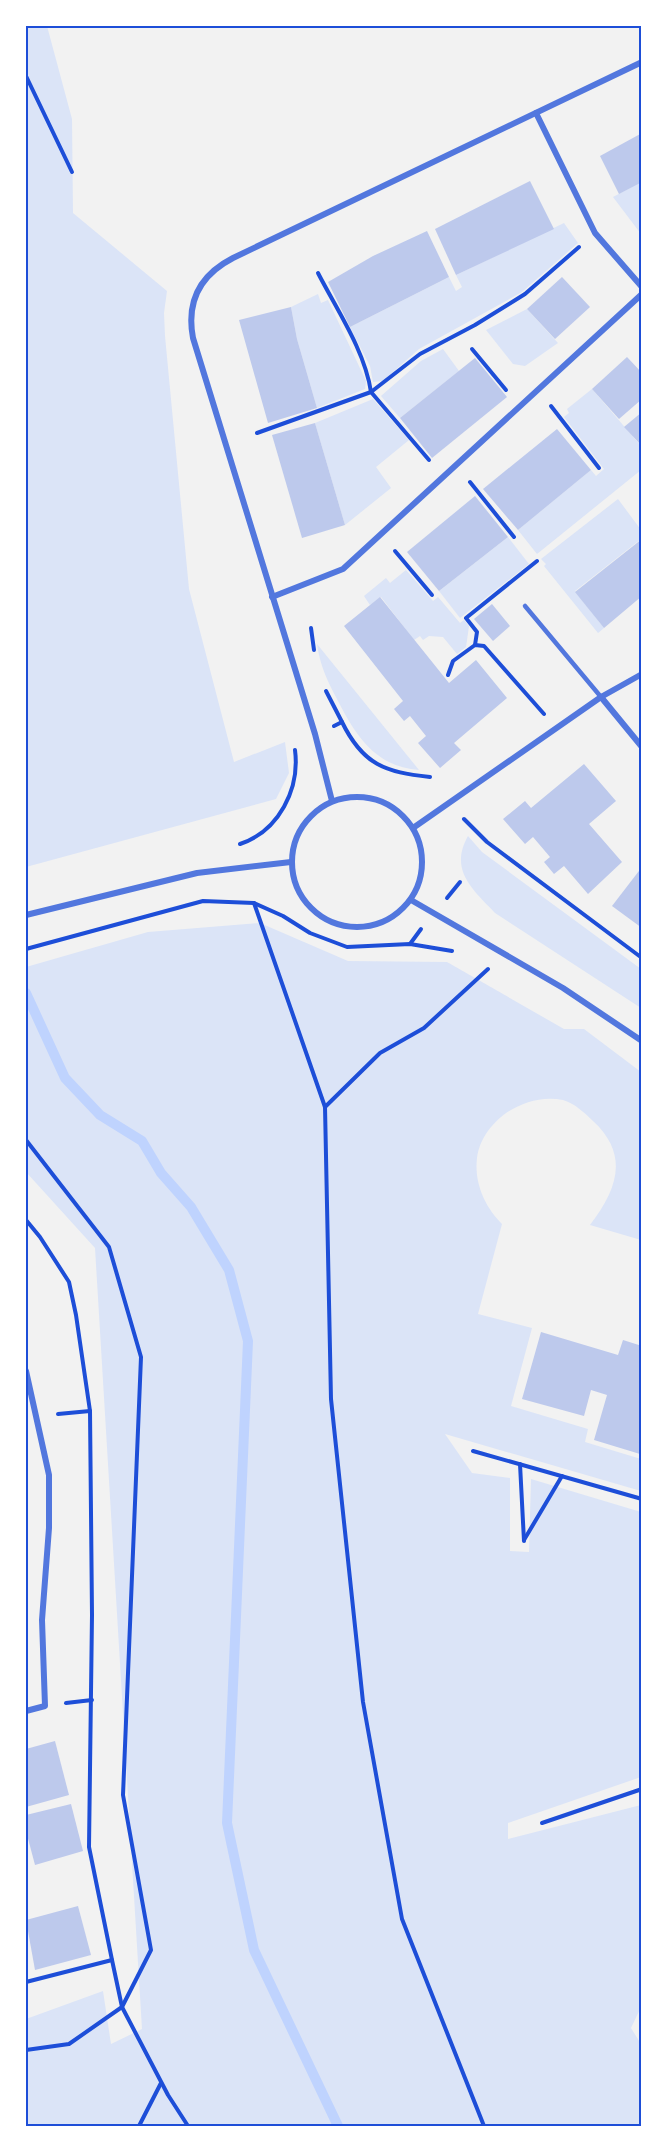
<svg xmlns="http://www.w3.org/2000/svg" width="667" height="2152" viewBox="0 0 667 2152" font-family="'PT Sans',sans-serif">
<rect width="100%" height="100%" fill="#f2f2f2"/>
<g fill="#dbe4f7">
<path d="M26 26H47L72 119 73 213 167 291 164 313 165 336 189 589 234 762 285 742 289 773 276 799 26 867Z"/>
<path d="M641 182V234L613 197Z"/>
<path d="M564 223 578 243 522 292 419 349 383 381 373 382 370 366 350 327 449 277 456 291 462 287 456 275Z"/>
<path d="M318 294 321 303 328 300 366 381 365 389 317 408 297 339 291 307Z"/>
<path d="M527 309 558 343 525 366 513 364 486 330Z"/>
<path d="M443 349 459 371 400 418 381 396 421 361Z"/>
<path d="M592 389 641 446V470L537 554 518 530 591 470 596 476 604 469 564 417 569 413 567 409Z"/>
<path d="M373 399 409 440 376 467 391 488 345 525 315 423Z"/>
<path d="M618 499 641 530V539L575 591 604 628 598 633 544 566 546 564 541 559Z"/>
<path d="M508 537 529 564 460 618 439 591Z"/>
<path d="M406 570 433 601 438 597 460 623 464 620 469 626 466 647 457 654 443 637 429 636 423 640 420 636 414 640 381 597 370 605 364 596 386 578 390 583Z"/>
<path d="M317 644 419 770C376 767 356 736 338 701 328 682 320 666 317 644Z"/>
<path d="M468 836 482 852 641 969V1008L495 913C472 889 449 870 468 836Z"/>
<path d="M260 923 348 961 447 962 564 1029H584L641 1072V1240L590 1225C617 1190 630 1155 593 1121 585 1113 574 1103 563 1100 525 1092 482 1121 477 1158 474 1183 485 1207 502 1224L478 1314 532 1328 511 1406 588 1429 585 1442 641 1459V1491L445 1434 472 1473 510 1478V1551L529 1552 531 1479 641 1512V1777L508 1823V1839L641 1805 642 2005 631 2028 641 2044V2126H26V2019L103 1991 111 2044 142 2029 95 1248 26 1172V967L148 932Z"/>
</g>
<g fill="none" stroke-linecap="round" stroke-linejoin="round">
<path stroke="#bfd3fe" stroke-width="10" d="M26 993 65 1078 100 1115 142 1141 161 1173 191 1207 229 1270 248 1341 227 1823 254 1950 338 2126"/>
</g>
<g fill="#bdc9ec">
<path d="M642 133V182L619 194 600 156Z"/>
<path d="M530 181 554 229 456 275 435 229Z"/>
<path d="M427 231 449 277 350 327 328 282 373 256Z"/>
<path d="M562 277 590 307 555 339 527 309Z"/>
<path d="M291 307 297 339 317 408 268 423 239 320Z"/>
<path d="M627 357 642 373V399L619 419 592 389Z"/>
<path d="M475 358 507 397 432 458 400 418Z"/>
<path d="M642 412V446L624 427Z"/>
<path d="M315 423 345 525 302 538 272 435Z"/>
<path d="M557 429 591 470 518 530 483 489Z"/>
<path d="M475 496 508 537 439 591 407 552Z"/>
<path d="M642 539V596L604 628 575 592Z"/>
<path d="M380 597 449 683 476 660 507 698 454 743 461 750 440 768 418 743 426 736 410 716 404 721 394 709 403 701 344 626Z"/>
<path d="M492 604 510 626 493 641 474 619Z"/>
<path d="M584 764 616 801 589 824 622 862 588 894 564 866 554 874 544 862 550 857 533 837 525 844 503 819 525 801 531 808Z"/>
<path d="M642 867V928L612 906Z"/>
<path d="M541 1332 618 1355 623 1340 642 1346 640 1454 594 1440 607 1395 591 1390 584 1416 522 1399Z"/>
<path d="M55 1741 69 1795 26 1807V1749Z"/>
<path d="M71 1804 83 1851 35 1865 26 1831V1815Z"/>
<path d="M78 1906 91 1955 35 1970 26 1920Z"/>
</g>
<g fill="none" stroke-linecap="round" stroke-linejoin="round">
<g stroke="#1d4ed8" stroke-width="4">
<path d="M26 76 72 172"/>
<path d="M318 273C337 310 365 351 371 392L429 460"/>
<path d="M472 349 506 390"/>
<path d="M551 406 599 468"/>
<path d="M257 433 371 392 420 354 475 325 525 294 579 247"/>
<path d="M470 482 514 537"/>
<path d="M395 551 432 595"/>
<path d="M311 628 314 650"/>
<path d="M475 645 477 632 466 618 537 561"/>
<path d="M448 675 453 661 475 645 484 646 544 714"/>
<path d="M326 691 342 722"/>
<path d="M334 726 342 722C363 765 385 772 430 777"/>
<path d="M464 819 487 842 642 958"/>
<path d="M240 844C279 831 300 789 295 750"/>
<path d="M447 898 460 882"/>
<path d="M254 903 325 1107 331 1399 363 1702 402 1919 484 2126"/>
<path d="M410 944 421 929"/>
<path d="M26 949 203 901 254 903 283 916 310 933 347 947 410 944 452 951"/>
<path d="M325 1107 380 1053 424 1028 488 969"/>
<path d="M26 1140 109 1247 141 1357 123 1795 151 1950 122 2007 69 2044 26 2050"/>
<path d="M26 1220 40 1237 69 1282 76 1315 90 1411 92 1615 89 1847 112 1960 26 1982"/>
<path d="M58 1414 90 1411"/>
<path d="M473 1451 642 1499"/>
<path d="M520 1464 524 1541"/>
<path d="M524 1540 562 1476"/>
<path d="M66 1703 92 1700"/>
<path d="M542 1823 642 1789"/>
<path d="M112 1960 122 2007 168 2095 188 2126"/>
<path d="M139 2126 161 2083"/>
</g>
<path stroke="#5277de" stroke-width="4.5" d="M525 606 601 697"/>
<g stroke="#5277de" stroke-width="6">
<path d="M536 113 595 233 642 287"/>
<path d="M272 597 343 569 642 294"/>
<path d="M601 697 642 747"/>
<circle cx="357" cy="862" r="65"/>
<path d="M332 801 315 734 193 338C186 301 200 275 233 258L642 62"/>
<path d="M413 828 601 697 642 674"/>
<path d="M411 900 563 988 642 1041"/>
<path d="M26 915 197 873 291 862"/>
<path d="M26 1371 49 1475V1528L42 1620 45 1706 26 1711"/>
</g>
</g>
<rect width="667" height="2152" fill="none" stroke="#ffffff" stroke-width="54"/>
<rect x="27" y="27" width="613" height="2098" fill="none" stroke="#1d4ed8" stroke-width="2"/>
</svg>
